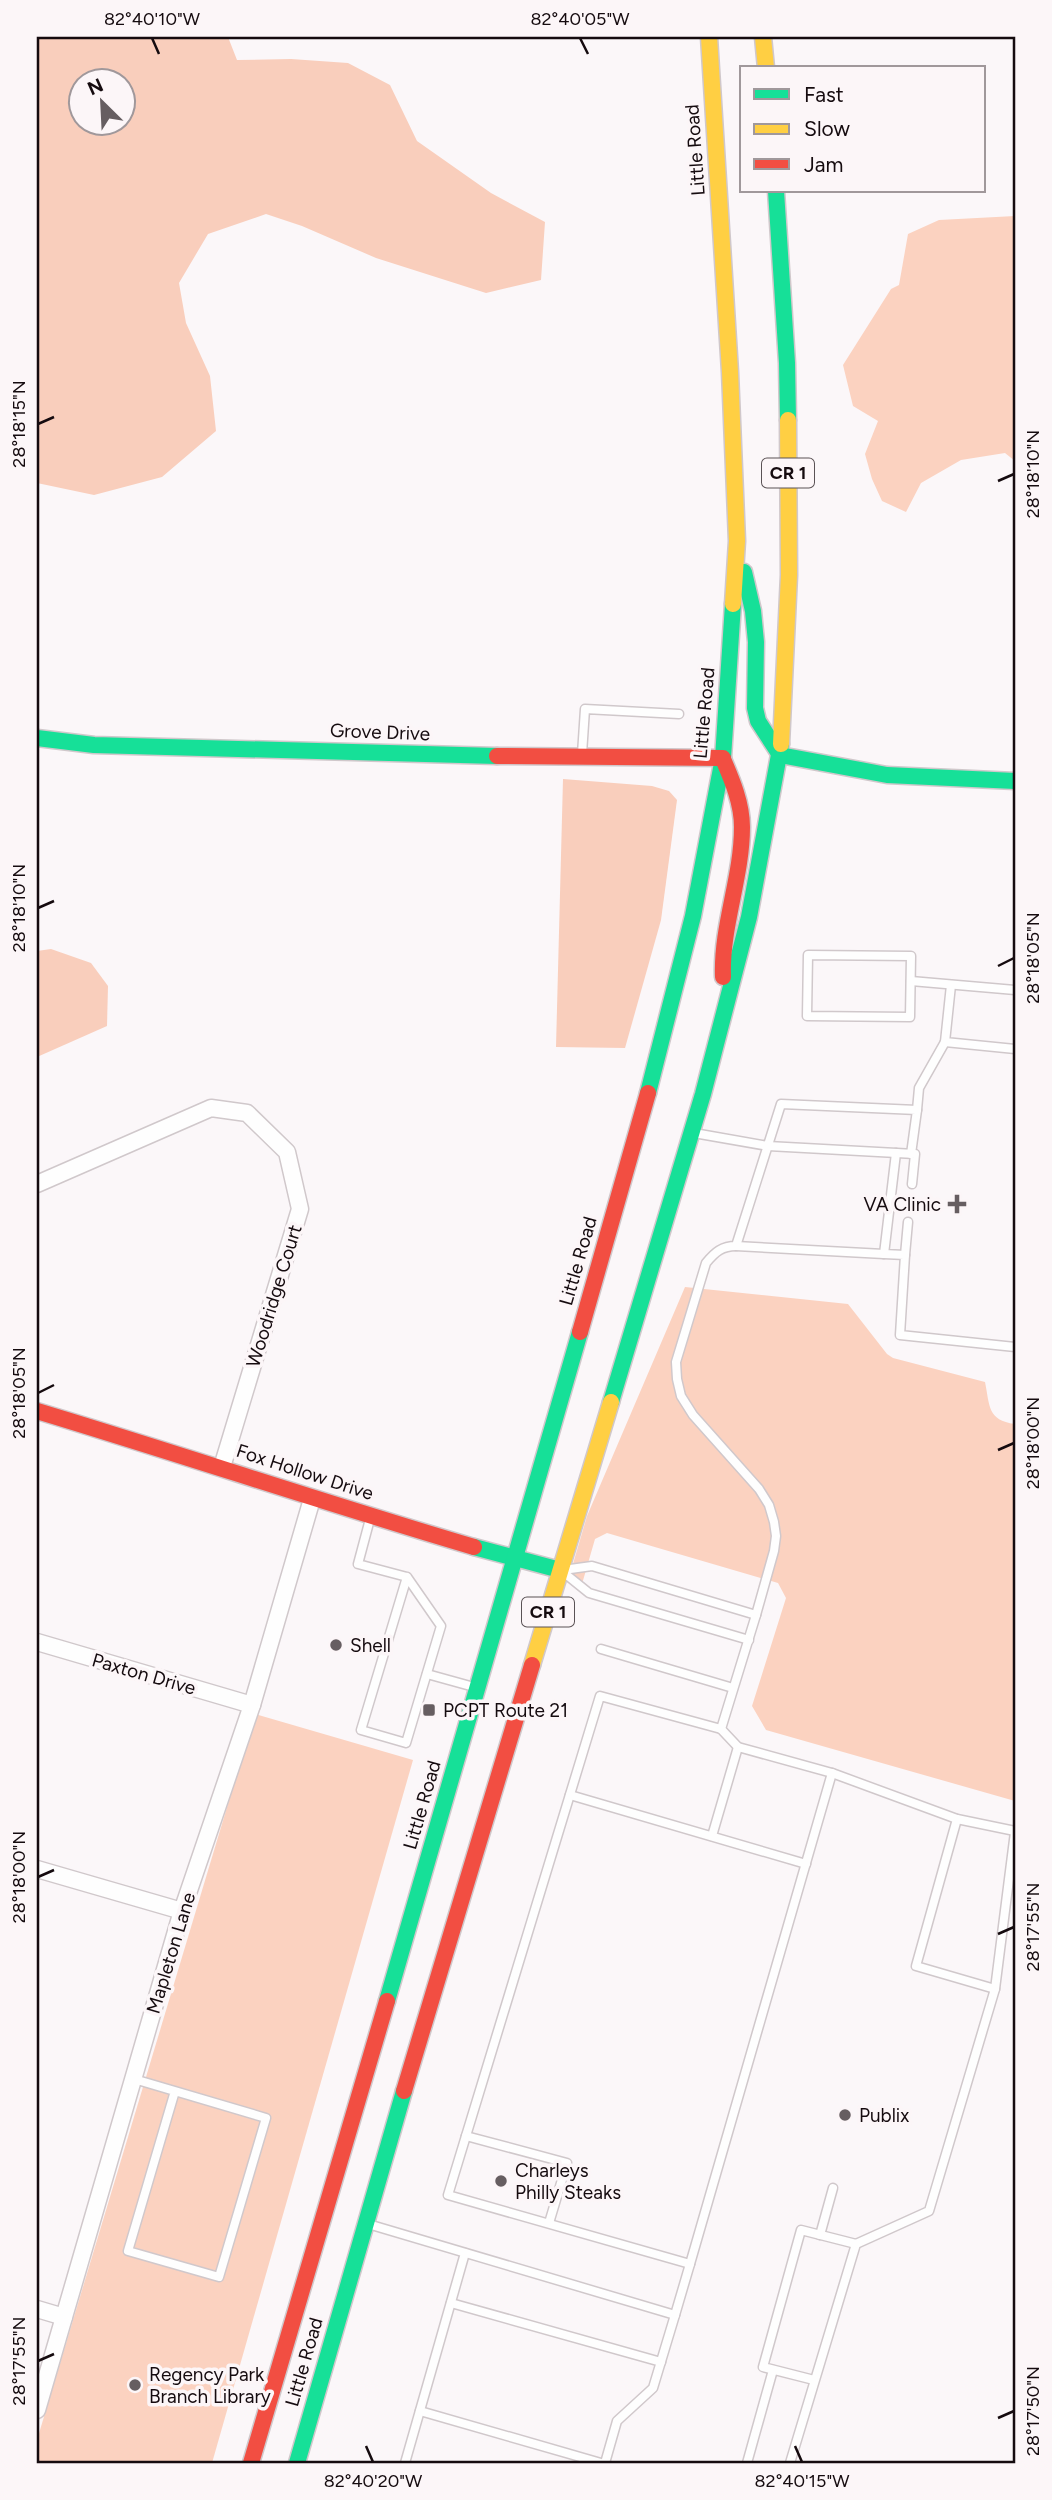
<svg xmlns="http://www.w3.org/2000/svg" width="1052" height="2500" viewBox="0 0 1052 2500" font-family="Figtree,sans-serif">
<rect width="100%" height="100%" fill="#fbf7f9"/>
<g fill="#fbd2c0">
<path d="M1015 216V461L1005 453 961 460 921 483 906 512 882 501 872 479 865 454 878 421 853 406 843 365 891 289 899 285 908 234 939 220Z"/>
<path d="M685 1287 848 1304 887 1354 893 1358 985 1382C990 1406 987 1420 1015 1424V1801L766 1730 752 1706 786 1598 778 1583 607 1533 595 1539 582 1584 570 1574 587 1516Z"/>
<path d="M255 1714 413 1760 212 2463H37V2440Z"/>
</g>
<g fill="#f9cebc" fill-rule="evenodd">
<path d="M37 37H228L237 60 291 59 348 63 390 85 417 141 491 193 545 222 541 280 486 293 376 258 302 226 266 214 208 234 179 283 186 323 210 376 216 431 162 477 94 495 37 483ZM80 80H122V122H80Z"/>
<path d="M563 779 652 786 669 791 677 800 661 920 625 1048 556 1047Z"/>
<path d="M51 949 91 963 108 986 107 1026 37 1057V951Z"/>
</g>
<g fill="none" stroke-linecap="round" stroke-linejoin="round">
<g stroke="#d0c8cb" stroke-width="11">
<g id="lane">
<path d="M582 754 585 709 679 714"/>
<path d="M808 955 911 956 910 1017 807 1016Z"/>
<path d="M911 981 1015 990"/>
<path d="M951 985 945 1042 1015 1049"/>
<path d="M917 1110 919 1088 945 1042"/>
<path d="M694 1133 768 1146 915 1154 912 1184"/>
<path d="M896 1153 884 1254 905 1255 900 1335 1015 1347"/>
<path d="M736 1246 884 1254"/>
<path d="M905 1255 908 1222"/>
<path d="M370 1519 358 1564 407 1577 361 1730 406 1743 441 1626 407 1577"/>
<path d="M563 1570 592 1566 756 1615"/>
<path d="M563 1572 589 1593 749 1640"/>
<path d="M601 1649 733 1688"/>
<path d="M427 1674 474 1687"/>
<path d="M721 1729 756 1615 774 1551 776 1536 774 1522 769 1505 759 1489 693 1415 681 1396 677 1379 676 1362 706 1263C715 1252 722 1246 736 1246L781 1104 917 1110 911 1154"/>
<path d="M570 1795 806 1864"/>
<path d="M957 1819 916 1966 995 1989"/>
<path d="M712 1836 738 1747"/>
<path d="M134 2079 266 2118 219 2277 128 2251 175 2091"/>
<path d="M466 2136 567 2163 549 2223"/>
<path d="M368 2224 675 2315 653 2388 617 2421 605 2463"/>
<path d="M820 2235 833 2188"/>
<path d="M690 2264 832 1773"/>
<path d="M451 2303 661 2362"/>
<path d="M675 2315 690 2264 448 2195 600 1696 721 1729 738 1747 832 1773 957 1819 1015 1831"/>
<path d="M814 2380 763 2367 801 2230 856 2244"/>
<path d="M420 2411 601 2463"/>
<path d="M405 2463 465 2253"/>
<path d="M747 2463 773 2370"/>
<path d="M790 2463 856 2244 929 2211 995 1989 1015 1832"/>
</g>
</g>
<g stroke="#d0c8cb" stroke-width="19">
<g id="street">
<path d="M37 1184 211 1108 247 1113 287 1152 300 1209 222 1467"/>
<path d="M37 1642 252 1705"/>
<path d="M37 1869 182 1911"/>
<path d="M37 2309 64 2317"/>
<path d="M37 2410 182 1911 252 1705 312 1499"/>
</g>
</g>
<g stroke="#d0c8cb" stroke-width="19">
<g id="fast">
<path d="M776 191 787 363 788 420"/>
<path d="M744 572 753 611 756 642 755 708 758 721 780 755"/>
<path d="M37 738 94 745 497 756"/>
<path d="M780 755 887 775 1015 781"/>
<path d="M648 1093 693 916 723 758 733 604"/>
<path d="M611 1402 703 1094 749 917 781 744"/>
<path d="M474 1547 560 1570"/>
<path d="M387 2001 580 1332"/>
<path d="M297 2463 404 2091"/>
</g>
</g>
<g stroke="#d0c8cb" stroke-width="19">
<g id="slow">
<path d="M709 37 730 372 737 541 733 604"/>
<path d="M763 37 766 68"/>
<path d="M781 744 789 575 788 420"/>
<path d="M532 1665 611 1402"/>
</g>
</g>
<g stroke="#d0c8cb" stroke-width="19">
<g id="jam">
<path d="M497 756 723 758"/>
<path d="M723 759C732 780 742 803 742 827 742 878 721 926 723 977"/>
<path d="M580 1332 648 1093"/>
<path d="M37 1411C183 1455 328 1504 474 1547"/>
<path d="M404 2091 532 1665"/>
<path d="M251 2463 387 2001"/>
</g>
</g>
<use href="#lane" stroke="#fefefe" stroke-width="8"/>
<use href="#street" stroke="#fefefe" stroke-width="16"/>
<use href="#fast" stroke="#16e098" stroke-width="16"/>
<use href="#slow" stroke="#ffcf43" stroke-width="16"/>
<use href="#jam" stroke="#f24e42" stroke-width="16"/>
</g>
<path fill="none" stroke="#150b0f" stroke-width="2.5" d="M152 38 159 54M580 38 588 54M38 424 54 417M998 481 1014 474M38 908 54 901M998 966 1014 958M38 1393 54 1385M998 1450 1014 1443M38 1877 54 1870M998 1934 1014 1927M38 2361 54 2354M998 2418 1014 2411M366 2446 373 2462M795 2446 802 2462"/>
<g fill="#665e61" stroke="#fcf6f8" stroke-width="2.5">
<path d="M953.5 1193.5h7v7h7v7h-7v7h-7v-7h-7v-7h7z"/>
<circle cx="336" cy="1645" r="7"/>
<rect x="422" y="1703" width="14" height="14" rx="3.5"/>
<circle cx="845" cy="2115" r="7"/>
<circle cx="501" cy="2181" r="7"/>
<circle cx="135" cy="2385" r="7"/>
</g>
<g text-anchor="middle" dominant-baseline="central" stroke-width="7" stroke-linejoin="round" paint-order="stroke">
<g fill="#fcf6f8" stroke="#5a5255" stroke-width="2">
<rect x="762" y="458.5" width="52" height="29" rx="5"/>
<rect x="522" y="1597.5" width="52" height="29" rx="5"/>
</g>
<g font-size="18" font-weight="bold" fill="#150b0f">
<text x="788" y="473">CR 1</text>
<text x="548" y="1612">CR 1</text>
</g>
<g font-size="19" fill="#150b0f" stroke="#fcf6f8">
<text transform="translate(695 150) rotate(-94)">Little Road</text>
<text transform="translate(704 713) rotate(-85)">Little Road</text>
<text transform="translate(380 732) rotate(2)">Grove Drive</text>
<text transform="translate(578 1261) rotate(-74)">Little Road</text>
<text transform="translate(274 1296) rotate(-73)">Woodridge Court</text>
<text transform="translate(305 1472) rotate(18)">Fox Hollow Drive</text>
<text transform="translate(144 1674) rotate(16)">Paxton Drive</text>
<text transform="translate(422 1805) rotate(-74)">Little Road</text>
<text transform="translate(171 1953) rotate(-73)">Mapleton Lane</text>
<text transform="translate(304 2362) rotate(-74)">Little Road</text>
</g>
<g font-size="19" fill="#150b0f" stroke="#fcf6f8" text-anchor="start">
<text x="941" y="1204" text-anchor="end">VA Clinic</text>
<text x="350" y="1645">Shell</text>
<text x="443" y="1710">PCPT Route 21</text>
<text x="859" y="2115">Publix</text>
<text x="515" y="2170">Charleys<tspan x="515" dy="22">Philly Steaks</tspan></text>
<text x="149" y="2374">Regency Park<tspan x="149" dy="22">Branch Library</tspan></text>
</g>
</g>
<rect width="1052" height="2500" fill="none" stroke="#fcf6f8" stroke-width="77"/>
<rect x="740" y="66" width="245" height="126" fill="#fcf6f8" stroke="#a0989b" stroke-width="2"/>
<rect x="754" y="89" width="35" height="10" fill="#16e098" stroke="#a0989b" stroke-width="2"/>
<text x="804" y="102" font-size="21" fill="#150b0f">Fast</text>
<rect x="754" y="124" width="35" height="10" fill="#ffcf43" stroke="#a0989b" stroke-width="2"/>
<text x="804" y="136" font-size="21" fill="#150b0f">Slow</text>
<rect x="754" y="159" width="35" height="10" fill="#f24e42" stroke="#a0989b" stroke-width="2"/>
<text x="804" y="172" font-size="21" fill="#150b0f">Jam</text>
<g transform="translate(102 102) rotate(336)"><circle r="33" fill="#fcf6f8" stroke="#a0989b" stroke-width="2"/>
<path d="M0-5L12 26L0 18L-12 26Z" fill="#665e61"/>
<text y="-10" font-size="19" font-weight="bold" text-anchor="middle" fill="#150b0f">N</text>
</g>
<rect x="38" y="38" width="976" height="2424" fill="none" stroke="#150b0f" stroke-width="2.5"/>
<g font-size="18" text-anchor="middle" fill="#150b0f">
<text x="152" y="25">82°40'10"W</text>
<text x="580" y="25">82°40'05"W</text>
<text transform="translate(19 424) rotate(-90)" y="6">28°18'15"N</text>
<text transform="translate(1033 474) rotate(-90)" y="6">28°18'10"N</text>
<text transform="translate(19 908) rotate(-90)" y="6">28°18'10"N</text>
<text transform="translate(1033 958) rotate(-90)" y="6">28°18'05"N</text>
<text transform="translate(19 1393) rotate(-90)" y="6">28°18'05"N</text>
<text transform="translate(1033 1443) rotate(-90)" y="6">28°18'00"N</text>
<text transform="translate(19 1877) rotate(-90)" y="6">28°18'00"N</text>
<text transform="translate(1033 1927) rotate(-90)" y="6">28°17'55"N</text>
<text transform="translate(19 2361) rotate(-90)" y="6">28°17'55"N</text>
<text transform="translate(1033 2411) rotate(-90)" y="6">28°17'50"N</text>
<text x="373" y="2487">82°40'20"W</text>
<text x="802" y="2487">82°40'15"W</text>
</g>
</svg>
